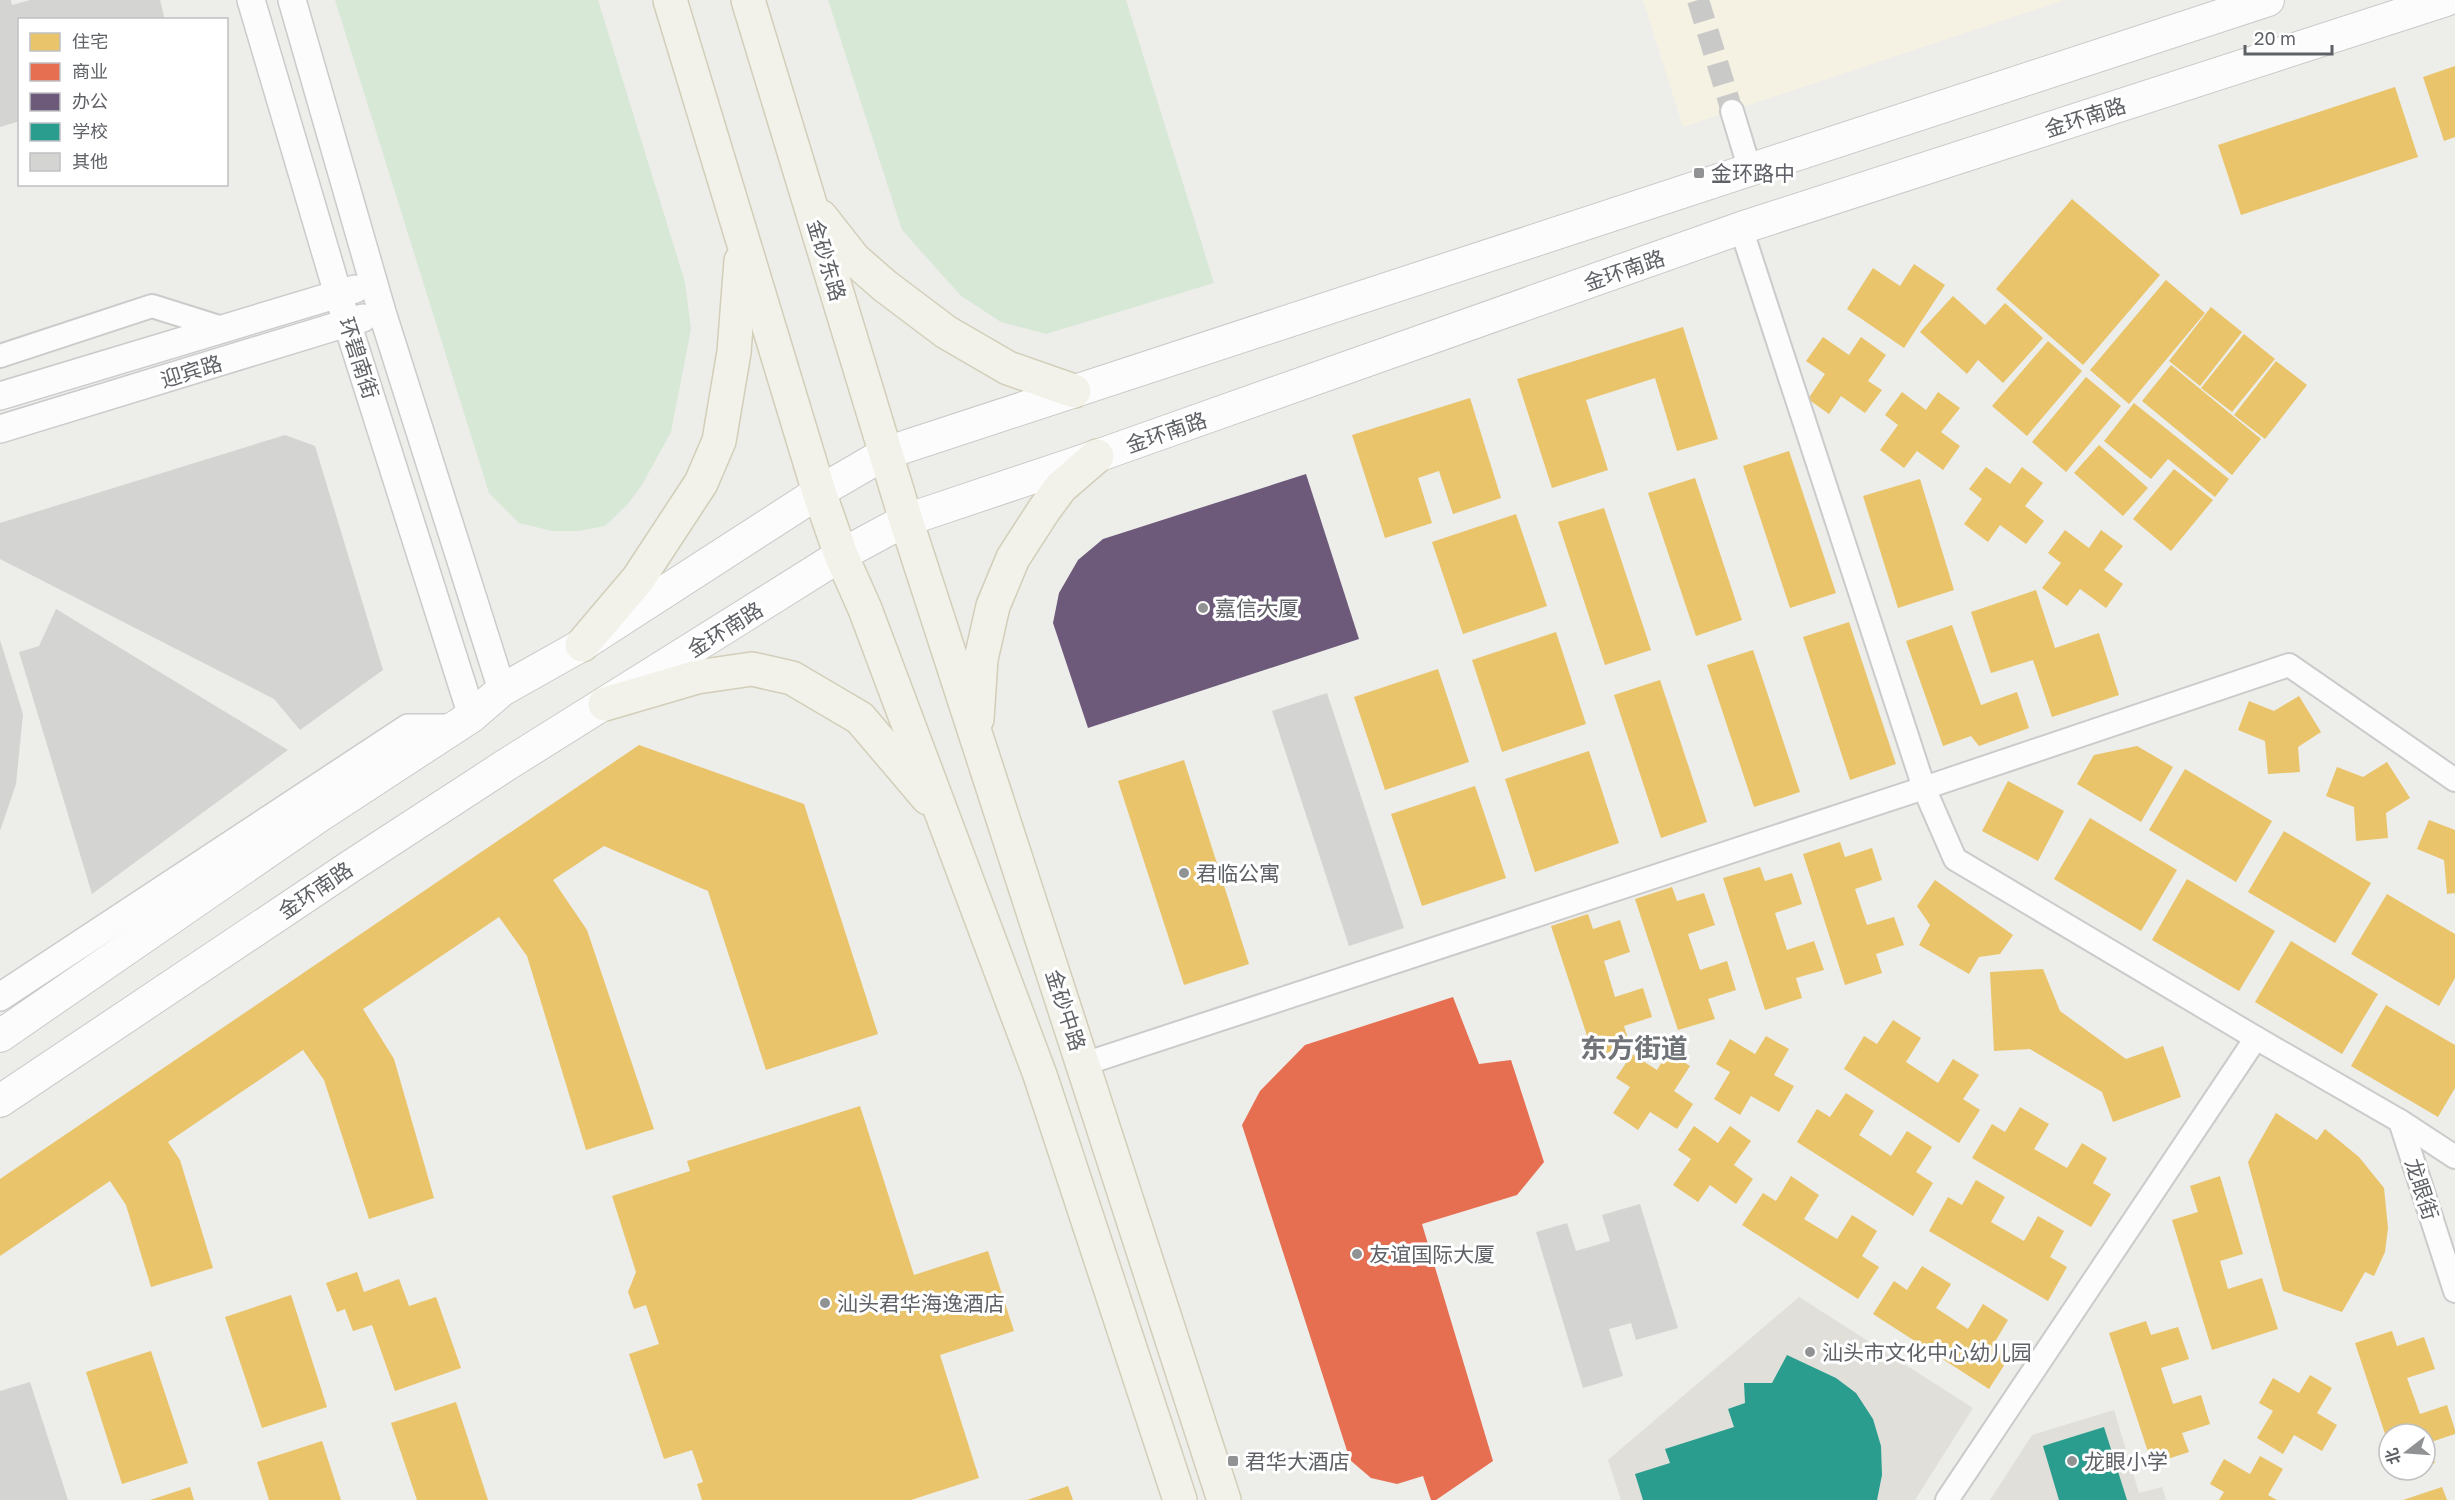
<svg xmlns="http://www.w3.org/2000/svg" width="2455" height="1500" viewBox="0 0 2455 1500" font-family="'Golos Text','Noto Sans SC',sans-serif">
<rect width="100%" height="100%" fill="#edede9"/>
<path fill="#f5f2e4" d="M1643 0H2065L1683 127Z"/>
<g fill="#e0dfd9">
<path d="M1799 1297 1973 1408 1915 1500H1621L1608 1460Z"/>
<path d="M2114 1410 2139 1493 2162 1487 2166 1500H1990L2032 1435Z"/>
</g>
<g fill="#d8e8d7">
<path d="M335 0H598L685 282 691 329 671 432 642 485 627 505 605 526 579 531H552L519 523 489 493Z"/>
<path d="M828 0H1126L1214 283 1046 334 1001 322 961 296 902 230Z"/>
</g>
<g fill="#e9c46a">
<path d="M2455 66V137L2444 141 2423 77Z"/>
<path d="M2395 87 2418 157 2241 215 2218 145Z"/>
<path d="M2072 199 2160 275 2083 365 1996 289Z"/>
<path d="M1914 264 1945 285 1904 348 1847 309 1873 268 1900 286Z"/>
<path d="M2166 280 2205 313 2129 404 2090 370Z"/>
<path d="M1953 296 1985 325 2005 303 2043 338 2003 383 1978 360 1967 374 1920 332Z"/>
<path d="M2211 307 2242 332 2200 386 2169 361Z"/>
<path d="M1683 327 1718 439 1677 451 1655 378 1586 400 1608 470 1552 488 1517 379Z"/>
<path d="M2244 334 2275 359 2232 412 2201 388Z"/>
<path d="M1823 337 1849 355 1861 337 1886 355 1868 381 1882 390 1865 413 1841 396 1829 414 1808 399 1825 374 1806 361Z"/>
<path d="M2048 341 2082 371 2027 436 1992 406Z"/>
<path d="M2276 361 2307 385 2265 439 2234 415Z"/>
<path d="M2171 365 2261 439 2232 475 2142 401Z"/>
<path d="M2086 377 2121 406 2066 472 2032 442Z"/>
<path d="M1902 392 1926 410 1938 392 1960 408 1941 432 1960 446 1943 470 1917 451 1904 468 1880 450 1898 425 1885 415Z"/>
<path d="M1470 398 1501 498 1453 514 1439 471 1418 478 1432 523 1385 538 1352 435Z"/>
<path d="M2134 403 2229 479 2215 497 2168 459 2151 479 2104 441Z"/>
<path d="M2099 445 2148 488 2123 516 2074 473Z"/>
<path d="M1789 451 1836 593 1790 608 1743 466Z"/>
<path d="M1986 467 2010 484 2022 467 2043 483 2025 506 2044 521 2026 544 2000 525 1988 542 1964 524 1982 499 1969 489Z"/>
<path d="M2174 469 2213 500 2171 551 2133 519Z"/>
<path d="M1695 478 1742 620 1696 636 1648 493Z"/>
<path d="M1920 479 1954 590 1898 608 1863 496Z"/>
<path d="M1604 508 1651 650 1605 665 1558 522Z"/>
<path d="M1516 514 1547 606 1463 634 1432 542Z"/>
<path d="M2065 530 2089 548 2101 530 2123 546 2104 570 2123 584 2106 608 2080 589 2067 606 2042 588 2061 563 2048 553Z"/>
<path d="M2036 590 2055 648 2099 633 2119 695 2052 717 2033 660 1991 673 1971 612Z"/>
<path d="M1849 622 1896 764 1850 780 1803 637Z"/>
<path d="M1952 625 1981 705 2017 692 2029 728 1979 746 1971 736 1943 746 1906 641Z"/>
<path d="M1556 632 1586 724 1502 752 1472 660Z"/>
<path d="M1753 650 1800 792 1754 807 1707 665Z"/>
<path d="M1438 669 1469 762 1385 790 1354 697Z"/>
<path d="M1660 680 1707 822 1661 838 1614 695Z"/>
<path d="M2299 696 2321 732 2298 747 2300 772 2268 774 2265 741 2238 730 2249 701 2274 711Z"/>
<path d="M639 745 804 804 878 1034 766 1070 708 891 604 846 553 880 587 930 654 1129 586 1150 527 956 499 917 363 1009 394 1059 434 1198 369 1219 324 1080 303 1050 168 1142 180 1160 213 1268 151 1287 126 1205 110 1181 0 1256V1179Z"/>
<path d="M2137 746 2173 767 2141 822 2077 784 2094 755Z"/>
<path d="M1589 751 1619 843 1535 872 1505 779Z"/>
<path d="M1184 760 1249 964 1184 985 1118 781Z"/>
<path d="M2387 762 2410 798 2386 813 2388 838 2356 841 2354 807 2326 796 2337 767 2363 777Z"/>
<path d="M2185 769 2272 821 2236 882 2149 830Z"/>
<path d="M2008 781 2064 811 2038 861 1982 831Z"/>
<path d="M1475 786 1506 878 1422 906 1391 814Z"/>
<path d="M2090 818 2177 870 2141 931 2054 879Z"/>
<path d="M2429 820 2455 830V893L2447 894 2444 860 2417 849Z"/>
<path d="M2284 831 2371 883 2335 943 2248 892Z"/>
<path d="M1840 842 1845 857 1872 848 1882 880 1855 889 1867 925 1894 917 1904 945 1876 954 1882 973 1845 985 1803 854Z"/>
<path d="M1760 867 1765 881 1792 873 1802 904 1775 913 1787 950 1814 941 1824 970 1796 978 1802 998 1765 1010 1723 878Z"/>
<path d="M2187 879 2275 931 2239 991 2152 940Z"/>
<path d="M1935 880 2013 935 2000 954 1979 957 1969 974 1919 945 1930 925 1917 906Z"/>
<path d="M1672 887 1677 901 1704 893 1715 925 1688 934 1700 970 1727 961 1736 990 1708 999 1715 1019 1678 1030 1635 899Z"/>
<path d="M2387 894 2455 934V978L2439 1006 2351 954Z"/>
<path d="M1588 914 1593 929 1620 920 1630 952 1604 961 1615 997 1643 988 1652 1017 1624 1026 1630 1045 1594 1057 1551 926Z"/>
<path d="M2291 941 2378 994 2342 1054 2255 1002Z"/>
<path d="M2043 969 2060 1011 2126 1059 2163 1046 2181 1097 2113 1122 2102 1092 2030 1049 1994 1051 1990 972Z"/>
<path d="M2386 1005 2455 1045V1088L2438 1117 2351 1066Z"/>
<path d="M1893 1020 1921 1038 1906 1062 1938 1083 1953 1059 1979 1075 1963 1099 1980 1110 1959 1143 1844 1069 1864 1036 1877 1044Z"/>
<path d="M1766 1036 1789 1049 1774 1075 1794 1086 1779 1112 1751 1096 1740 1115 1714 1099 1730 1072 1716 1064 1730 1039 1755 1054Z"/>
<path d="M1668 1052 1690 1066 1674 1091 1693 1104 1677 1129 1650 1112 1638 1130 1613 1113 1630 1087 1616 1078 1632 1054 1657 1070Z"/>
<path d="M1846 1093 1874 1111 1859 1135 1891 1156 1907 1131 1932 1147 1916 1172 1933 1183 1913 1216 1797 1142 1817 1109 1830 1117Z"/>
<path d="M860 1106 914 1275 988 1251 1014 1331 940 1355 979 1478 911 1500H702L697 1484 703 1482 692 1450 664 1459 629 1354 659 1344 646 1305 634 1309 628 1292 636 1272 612 1196 690 1171 687 1161Z"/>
<path d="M2020 1107 2049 1124 2034 1149 2067 1168 2082 1143 2107 1158 2093 1183 2111 1194 2091 1227 1972 1158 1992 1124 2005 1132Z"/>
<path d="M2276 1113 2317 1140 2325 1129 2359 1157 2384 1188 2388 1228 2385 1252 2374 1276 2365 1272 2342 1312 2283 1291 2248 1162Z"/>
<path d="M1694 1126 1718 1143 1730 1126 1751 1141 1734 1165 1753 1179 1736 1204 1710 1185 1698 1202 1673 1185 1691 1159 1678 1150Z"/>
<path d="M1791 1176 1819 1195 1804 1219 1837 1239 1852 1215 1877 1231 1862 1256 1879 1267 1858 1299 1742 1225 1763 1193 1776 1201Z"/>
<path d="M2220 1176 2243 1254 2220 1261 2228 1289 2262 1278 2278 1329 2212 1350 2172 1220 2198 1212 2190 1186Z"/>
<path d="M1976 1180 2005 1197 1991 1222 2024 1241 2038 1216 2064 1231 2050 1257 2067 1267 2048 1301 1929 1231 1948 1197 1962 1205Z"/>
<path d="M1922 1266 1951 1284 1936 1308 1968 1329 1983 1304 2008 1320 1993 1345 2010 1356 1989 1389 1873 1314 1894 1281 1907 1290Z"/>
<path d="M357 1272 364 1292 399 1279 409 1306 436 1297 461 1368 395 1391 372 1325 353 1331 345 1309 337 1312 326 1283Z"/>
<path d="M291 1295 327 1407 262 1428 225 1317Z"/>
<path d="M2146 1321 2151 1335 2178 1327 2189 1359 2161 1368 2173 1404 2201 1395 2210 1424 2182 1433 2189 1452 2152 1464 2109 1333Z"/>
<path d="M2392 1331 2397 1346 2424 1337 2435 1369 2407 1378 2420 1414 2447 1405 2455 1430V1434L2428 1443 2435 1463 2425 1466V1434H2389V1446L2355 1343Z"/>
<path d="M151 1351 188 1463 122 1484 86 1372Z"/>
<path d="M2310 1375 2332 1388 2317 1413 2337 1425 2322 1451 2294 1435 2283 1454 2257 1438 2273 1411 2259 1403 2273 1378 2299 1393Z"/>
<path d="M456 1402 488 1500H417L391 1423Z"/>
<path d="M322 1441 341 1500H269L257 1462Z"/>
<path d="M2260 1456 2283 1469 2268 1495 2277 1500H2219L2224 1492 2210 1484 2224 1459 2250 1474Z"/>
<path d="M1068 1486 1073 1500H1027Z"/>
<path d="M190 1487 194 1500H150Z"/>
<path d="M2442 1487 2447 1500H2403Z"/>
</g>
<path fill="#e76f51" d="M1453 997 1479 1064 1511 1060 1544 1162 1517 1195 1422 1224 1493 1461 1436 1500H1431L1423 1476 1397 1484 1371 1478 1350 1460 1242 1125 1260 1091 1305 1045Z"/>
<path fill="#6d597a" d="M1306 474 1359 639 1088 728 1053 623 1059 593 1078 560 1103 539Z"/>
<g fill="#2a9d8f">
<path d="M1787 1355 1836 1378 1856 1393 1873 1419 1881 1446 1882 1475 1877 1500H1643L1635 1474 1670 1463 1665 1449 1734 1427 1728 1409 1745 1403 1744 1383H1772Z"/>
<path d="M2104 1427 2127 1500H2059L2043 1446Z"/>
</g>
<g fill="#d4d4d2">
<path d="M0 0H11L12 5 30 0H160L165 20H20V121L0 127Z"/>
<path d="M285 435 315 446 383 670 300 730 274 699 0 559V523Z"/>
<path d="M56 609 288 750 92 894 19 652 39 646Z"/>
<path d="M0 640 23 714 16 784 0 831Z"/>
<path d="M1327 693 1404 928 1349 946 1272 711Z"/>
<path d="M1640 1204 1678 1328 1636 1340 1631 1323 1609 1329 1623 1376 1583 1388 1536 1232 1567 1223 1576 1251 1610 1241 1602 1215Z"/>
<path d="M30 1382 68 1500H0V1391Z"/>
</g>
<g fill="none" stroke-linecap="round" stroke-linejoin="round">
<path stroke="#c9cac8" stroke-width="22" stroke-dasharray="22 11" stroke-linecap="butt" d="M1698 0 1732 111"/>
<g stroke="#cacbca" stroke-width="26">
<g id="minor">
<path d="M1732 111 1750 170"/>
<path d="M1741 228 1924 788 1955 859 2256 1038 2400 1121 2455 1157"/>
<path d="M0 356 152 306 225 329"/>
<path d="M1084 1064 1924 788 2289 665 2455 780"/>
<path d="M2400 1121 2455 1291"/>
<path d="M1947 1500 2256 1038"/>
</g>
</g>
<g stroke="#cacbca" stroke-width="30">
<g id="tertiary">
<path d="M251 0 338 294 472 716"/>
<path d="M292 0 382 312 502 690"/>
<path d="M0 396 355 289"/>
<path d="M0 429 363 318"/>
<path d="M0 997 408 728H452"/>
</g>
</g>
<g stroke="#c9c9c9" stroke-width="34">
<g id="secondary">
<path d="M0 1036 319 816 472 716 502 690 582 645 819 492 886 453 2268 0"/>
<path d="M0 1101 351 866 506 765 841 555 906 520 1097 456 1741 228 2446 0"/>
</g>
</g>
<g stroke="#d3ceb9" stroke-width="36">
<g id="primary">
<path d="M670 0 819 492 841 555 865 609 1040 1075 1180 1500"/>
<path d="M748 0 906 520 1224 1500"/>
<path d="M821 217 854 259 885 286 946 332 1008 368 1074 391"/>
<path d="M582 645 638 579 701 483 719 441 734 352 741 261"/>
<path d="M605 704 697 677 752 669 792 678 860 718 928 798"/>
<path d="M977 719 981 659 993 606 1013 558 1044 510 1061 487 1097 456"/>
</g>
</g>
<use href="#minor" stroke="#fcfcfc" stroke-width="22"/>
<use href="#tertiary" stroke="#fcfcfc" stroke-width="27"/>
<use href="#secondary" stroke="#fcfcfc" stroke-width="32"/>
<use href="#primary" stroke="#f2f2ea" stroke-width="33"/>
</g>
<g fill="#909294" stroke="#fff" stroke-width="2">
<rect x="1693" y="167" width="12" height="12" rx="3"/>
<circle cx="1203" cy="608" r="6"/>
<circle cx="1184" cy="873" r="6"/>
<circle cx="1357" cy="1254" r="6"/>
<circle cx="825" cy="1303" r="6"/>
<circle cx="1810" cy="1352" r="6"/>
<rect x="1227" y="1455" width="12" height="12" rx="3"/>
<circle cx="2072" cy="1461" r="6"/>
</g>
<g text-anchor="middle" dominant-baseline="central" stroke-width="6" stroke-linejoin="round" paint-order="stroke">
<g font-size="21" fill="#5e6166" stroke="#fff">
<text transform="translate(2085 117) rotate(-18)">金环南路</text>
<text transform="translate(827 260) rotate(73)">金砂东路</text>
<text transform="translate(1624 270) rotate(-19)">金环南路</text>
<text transform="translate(359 358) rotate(72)">环碧南街</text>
<text transform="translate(191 371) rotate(-17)">迎宾路</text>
<text transform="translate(1166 432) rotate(-19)">金环南路</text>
<text transform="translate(725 629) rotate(-32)">金环南路</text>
<text transform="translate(315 890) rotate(-34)">金环南路</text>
<text transform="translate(1066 1010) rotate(72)">金砂中路</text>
<text transform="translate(2422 1189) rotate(72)">龙眼街</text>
</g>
<g font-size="21" fill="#5e6166" stroke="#fff" text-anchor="start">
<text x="1711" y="173">金环路中</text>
<text x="1215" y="608">嘉信大厦</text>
<text x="1196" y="873">君临公寓</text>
<text x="1369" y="1254">友谊国际大厦</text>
<text x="837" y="1303">汕头君华海逸酒店</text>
<text x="1822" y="1352">汕头市文化中心幼儿园</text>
<text x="1245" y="1461">君华大酒店</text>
<text x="2084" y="1461">龙眼小学</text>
</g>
<g font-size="27" font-weight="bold" fill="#707378" stroke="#fff">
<text x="1634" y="1048">东方街道</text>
</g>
</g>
<rect x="18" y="18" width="210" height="168" fill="#ffffff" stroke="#bfc0c2" stroke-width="1.5"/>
<rect x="30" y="33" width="30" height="18" fill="#e9c46a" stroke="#bfc0c2" stroke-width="1.5"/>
<text x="72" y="48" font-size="18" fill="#5e6166">住宅</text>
<rect x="30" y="63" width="30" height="18" fill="#e76f51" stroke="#bfc0c2" stroke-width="1.5"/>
<text x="72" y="78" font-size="18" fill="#5e6166">商业</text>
<rect x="30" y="93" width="30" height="18" fill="#6d597a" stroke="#bfc0c2" stroke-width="1.5"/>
<text x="72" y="108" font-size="18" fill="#5e6166">办公</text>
<rect x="30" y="123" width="30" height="18" fill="#2a9d8f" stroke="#bfc0c2" stroke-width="1.5"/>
<text x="72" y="138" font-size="18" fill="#5e6166">学校</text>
<rect x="30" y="153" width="30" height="18" fill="#d4d4d2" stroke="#bfc0c2" stroke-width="1.5"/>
<text x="72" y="168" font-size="18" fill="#5e6166">其他</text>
<g transform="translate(2407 1452) rotate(253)"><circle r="28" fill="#ffffff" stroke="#bfc0c2" stroke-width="1.5"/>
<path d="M0-4.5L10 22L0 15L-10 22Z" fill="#909294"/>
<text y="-9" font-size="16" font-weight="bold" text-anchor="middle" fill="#5e6166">北</text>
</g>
<path d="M2245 45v9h87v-9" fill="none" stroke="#5e6166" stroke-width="3"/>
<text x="2254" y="45" font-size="18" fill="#5e6166" stroke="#ffffff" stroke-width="4.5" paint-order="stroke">20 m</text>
</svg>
